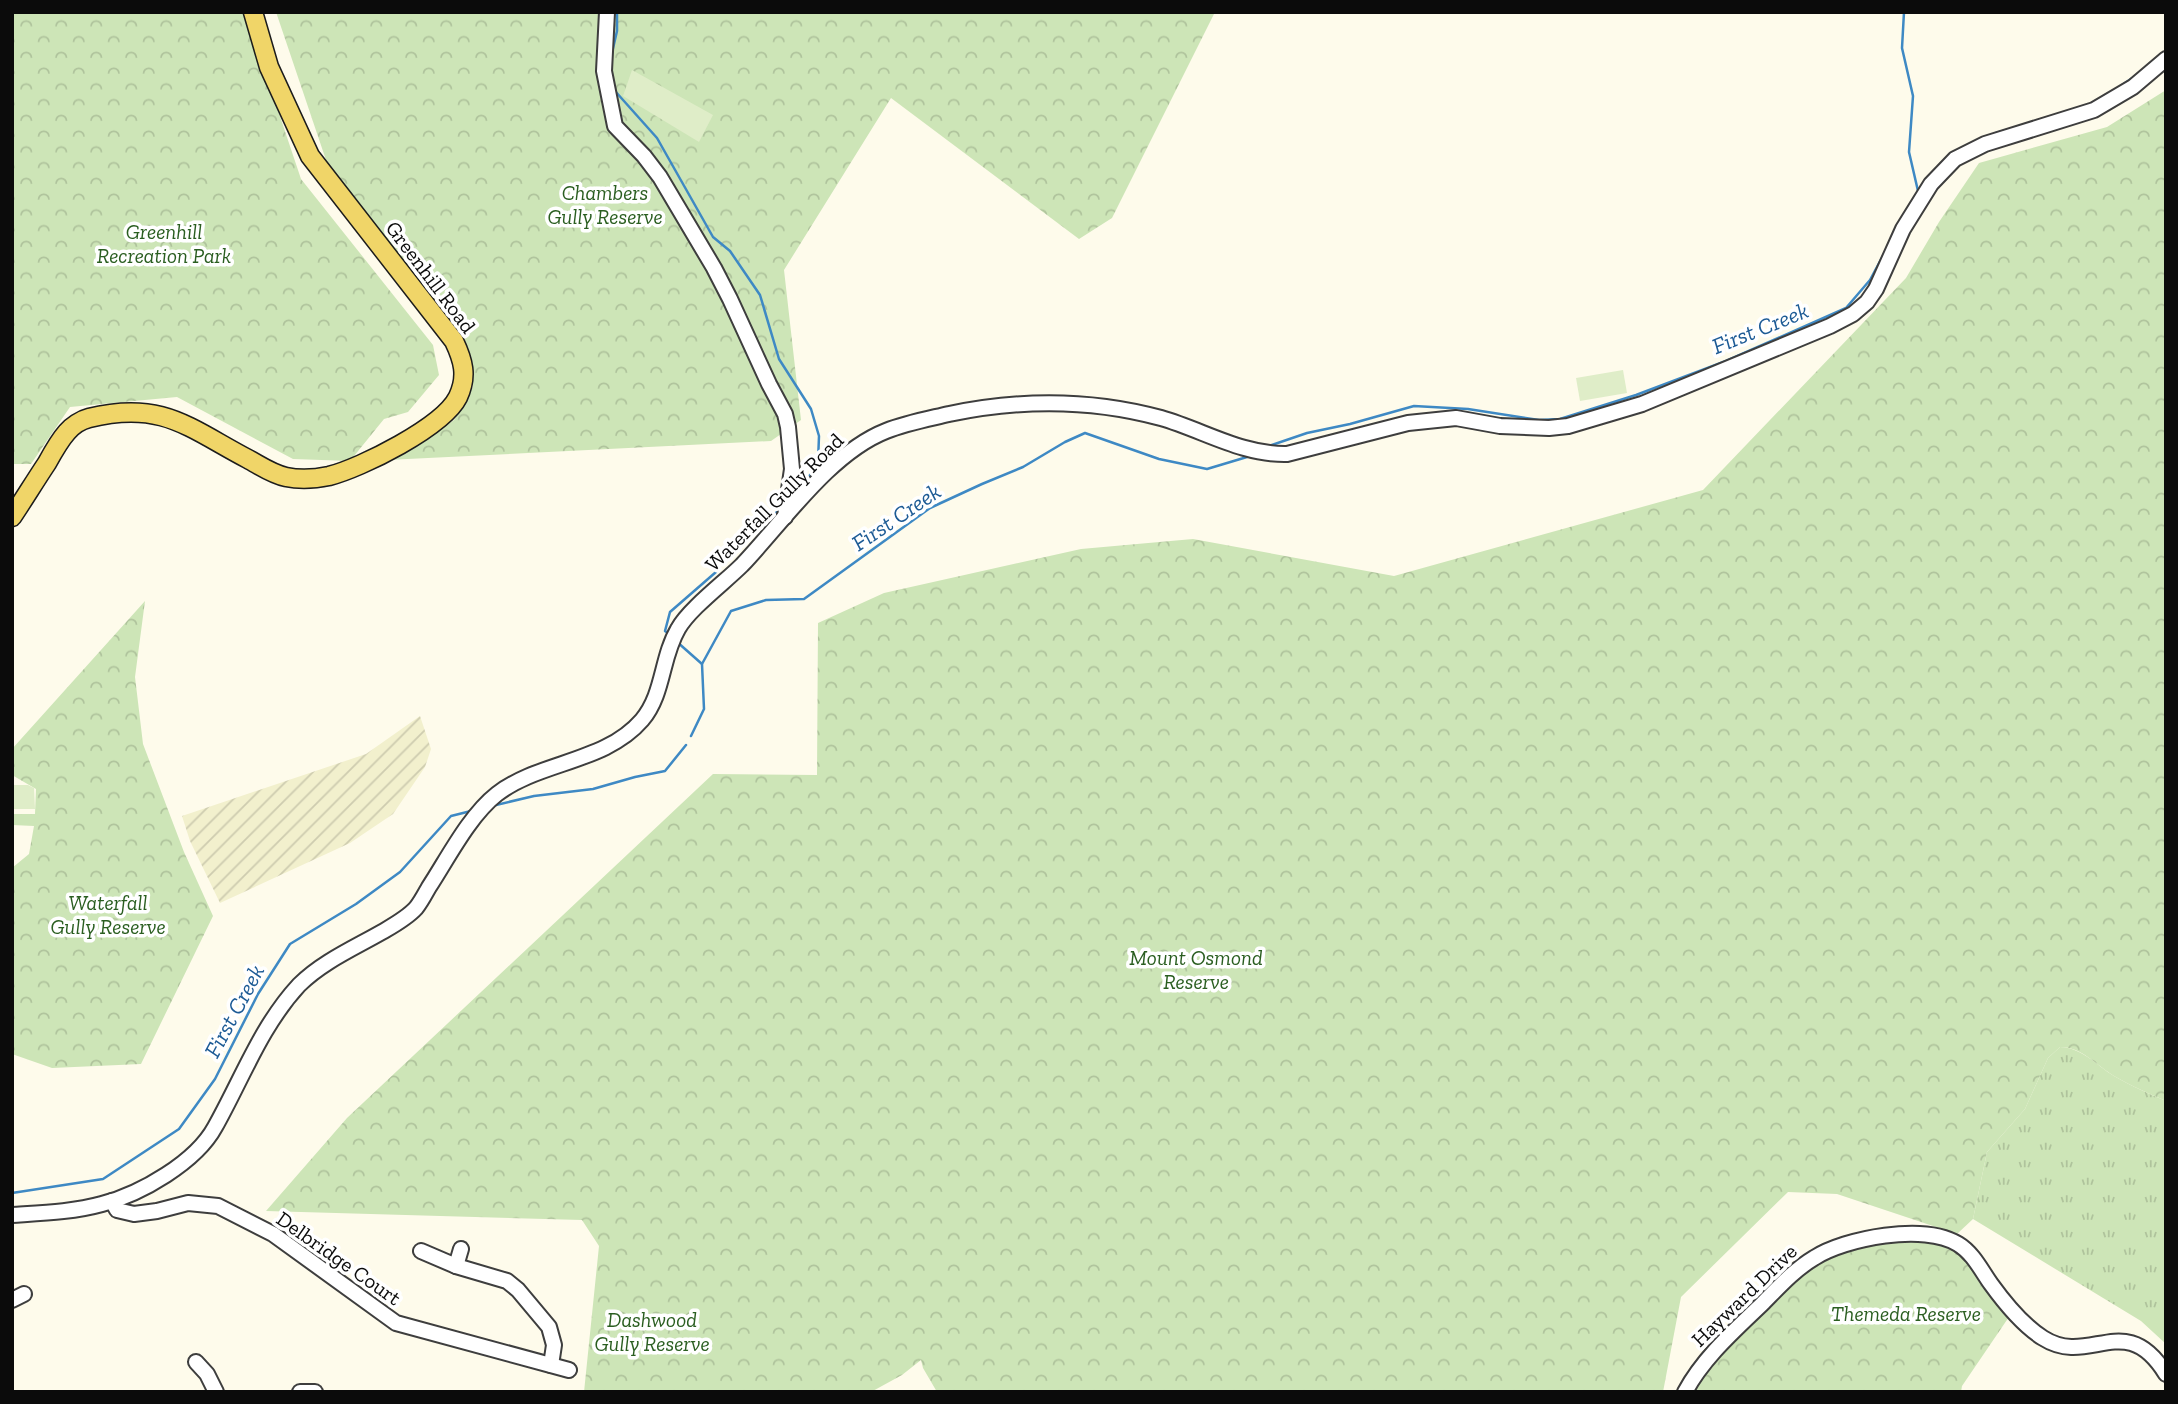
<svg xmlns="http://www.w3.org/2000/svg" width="2178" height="1404" viewBox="0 0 2178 1404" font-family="'Zilla Slab',serif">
<defs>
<pattern id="farmland-furrows" width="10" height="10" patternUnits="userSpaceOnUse" patternTransform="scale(1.75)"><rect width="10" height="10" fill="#f2f0cd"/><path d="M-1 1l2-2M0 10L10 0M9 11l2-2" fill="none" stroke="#ceccaf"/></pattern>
<pattern id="grass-tufts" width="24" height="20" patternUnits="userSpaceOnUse" patternTransform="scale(1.75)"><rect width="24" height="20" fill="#cde5b7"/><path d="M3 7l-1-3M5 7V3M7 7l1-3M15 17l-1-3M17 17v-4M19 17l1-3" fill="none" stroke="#afc39c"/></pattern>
<pattern id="park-crowns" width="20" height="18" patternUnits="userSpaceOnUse" patternTransform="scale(1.75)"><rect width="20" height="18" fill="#cde5b7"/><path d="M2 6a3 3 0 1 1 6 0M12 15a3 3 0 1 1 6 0" fill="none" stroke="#afc39c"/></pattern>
</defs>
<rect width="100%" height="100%" fill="#fefbeb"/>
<path fill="url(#farmland-furrows)" d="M420 716 431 749 425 767 393 814 350 843 220 903 190 841 182 816 366 754Z"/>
<path fill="url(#grass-tufts)" d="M2060 1047C2083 1048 2096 1065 2114 1076 2131 1086 2148 1093 2166 1101V1344L2141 1321 1973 1219 1987 1152 2025 1109 2048 1058Z"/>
<g fill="url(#park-crowns)">
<path d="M12 12H245L301 179 433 345 439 375 408 412 384 419 350 461 293 459 177 397 70 407 31 464H12Z"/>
<path d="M276 12H1215L1112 218 1079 239 891 98 784 270 801 420 771 441 387 460 423 441 454 420 473 387 464 334 328 166Z"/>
<path d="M2166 90V1101C2148 1093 2131 1086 2114 1076 2096 1065 2082 1047 2060 1047L2048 1058 2025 1109 1987 1152 1973 1219 1957 1234 1837 1194 1788 1192 1681 1297 1663 1392H937L923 1368 921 1360 902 1375 871 1392H584L599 1246 582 1220 266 1211 347 1118 713 774 817 775 818 623 884 593 1081 549 1193 539 1394 576 1703 490 1906 278 1939 222 1979 163 2107 127Z"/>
<path d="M145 601 135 677 143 744 184 852 213 916 141 1064 52 1068 12 1054V868L29 854 34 826 12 825V814H35L36 789 12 775V749Z"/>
<path d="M1882 1237 1956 1243 2013 1311 1962 1386 1961 1392H1686L1797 1269Z"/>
</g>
<g fill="#dfedc8">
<path d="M632 70 713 115 699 142 623 96Z"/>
<path d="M1623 370 1627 393 1580 401 1576 378Z"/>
<path d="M12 785H28L34 788 35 809H12Z"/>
</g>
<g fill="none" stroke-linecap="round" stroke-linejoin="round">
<g stroke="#3e89c4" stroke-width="2.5">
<path d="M1904 12 1902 48 1913 96 1909 152 1918 191"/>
<path d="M611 57 617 31V12"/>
<path d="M2122 85 2137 75"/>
<path d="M615 91 657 138 713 237 730 251 760 295 779 359 811 409 819 436 818 462 804 485 795 494"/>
<path d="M1996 133 2010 129"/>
<path d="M1934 171 1944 161"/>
<path d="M1269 446 1307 433 1350 424 1414 406 1468 409 1539 420 1560 419 1636 395 1726 361 1846 308 1870 280 1884 254"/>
<path d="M669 634 665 631 670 612 716 572 725 555 762 527 777 512"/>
<path d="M676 641 702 664"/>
<path d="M691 736 704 709 702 664 731 611 766 600 804 599 930 508 982 484 1023 467 1065 442 1085 433 1159 459 1207 469 1247 457"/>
<path d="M496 805 534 796 593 789 635 777 665 771 686 745"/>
<path d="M12 1193 103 1179 179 1129 215 1079 258 994 290 944 356 904 400 872 451 816 471 811"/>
</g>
<g stroke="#3e3e3e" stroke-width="18">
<g id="minor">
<path d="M607 12 604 71 615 126 644 156 660 177 714 268 730 299 769 384 785 414 788 427 792 469 785 517"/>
<path d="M112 1201 117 1210 134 1214 157 1211 188 1203 218 1206 273 1234 396 1323 569 1370"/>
<path d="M12 1215C42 1213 73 1212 102 1204 141 1194 196 1162 215 1127 242 1079 261 1026 299 985 322 962 354 948 382 932 394 925 407 918 416 908 421 902 425 894 429 887 448 858 469 816 497 794 540 761 605 763 642 720 664 694 661 658 678 629 689 609 725 582 742 565 783 522 830 453 886 431 906 423 928 419 949 414 1020 399 1091 399 1161 418 1203 430 1242 455 1287 454L1408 423 1456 418 1500 426 1549 428 1568 426 1642 404 1830 326 1853 314 1867 302 1876 289 1903 229 1931 184 1955 159 1985 144 2094 110 2133 87 2166 59"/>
<path d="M421 1251 456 1266 507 1281 518 1290 549 1327 554 1345 551 1365"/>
<path d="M456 1266 461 1249"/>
<path d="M12 1300 24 1294"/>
<path d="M196 1362 207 1374 216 1392"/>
<path d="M300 1392H315"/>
<path d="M1685 1392C1704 1357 1734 1331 1762 1304 1778 1288 1794 1270 1814 1258 1845 1238 1924 1223 1958 1244 1973 1253 1981 1270 1991 1284 2004 1302 2024 1326 2043 1338 2090 1368 2125 1308 2166 1374"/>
</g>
</g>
<g stroke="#1c1c1c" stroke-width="21">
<path id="major" d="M12 517C24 499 35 481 47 463 53 452 59 441 67 432 72 426 81 420 89 418 162 400 189 428 248 459 261 466 272 474 286 477 300 480 315 479 329 476 361 468 443 427 458 397 468 376 463 360 454 341L310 156 269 67 253 12"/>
</g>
<use href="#minor" stroke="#fff" stroke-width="14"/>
<use href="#major" stroke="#f0d568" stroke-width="18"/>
</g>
<g text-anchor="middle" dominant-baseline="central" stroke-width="7" stroke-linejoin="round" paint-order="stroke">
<g font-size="21" font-style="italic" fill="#2a5e20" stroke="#fff">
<text x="605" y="192">Chambers<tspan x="605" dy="24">Gully Reserve</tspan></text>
<text x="164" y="231">Greenhill<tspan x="164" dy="24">Recreation Park</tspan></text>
<text x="108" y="902">Waterfall<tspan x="108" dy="24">Gully Reserve</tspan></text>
<text x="1196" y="957">Mount Osmond<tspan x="1196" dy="24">Reserve</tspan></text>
<text x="1906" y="1313">Themeda Reserve</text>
<text x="652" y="1319">Dashwood<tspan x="652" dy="24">Gully Reserve</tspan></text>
</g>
<g font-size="21" fill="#0b0b0b" stroke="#fff">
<text transform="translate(431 277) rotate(53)">Greenhill Road</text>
<text transform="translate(774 502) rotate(-45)">Waterfall Gully Road</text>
<text transform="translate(339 1258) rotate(35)">Delbridge Court</text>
<text transform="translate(1744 1295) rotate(-44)">Hayward Drive</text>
</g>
<g font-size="23" font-style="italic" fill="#1d5b95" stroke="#fff">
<text transform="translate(1760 328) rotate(-22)">First Creek</text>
<text transform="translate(896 517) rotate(-34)">First Creek</text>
<text transform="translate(234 1011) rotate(-62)">First Creek</text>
</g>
</g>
<rect width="2178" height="1404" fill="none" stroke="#0b0b0b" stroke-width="28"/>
</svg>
